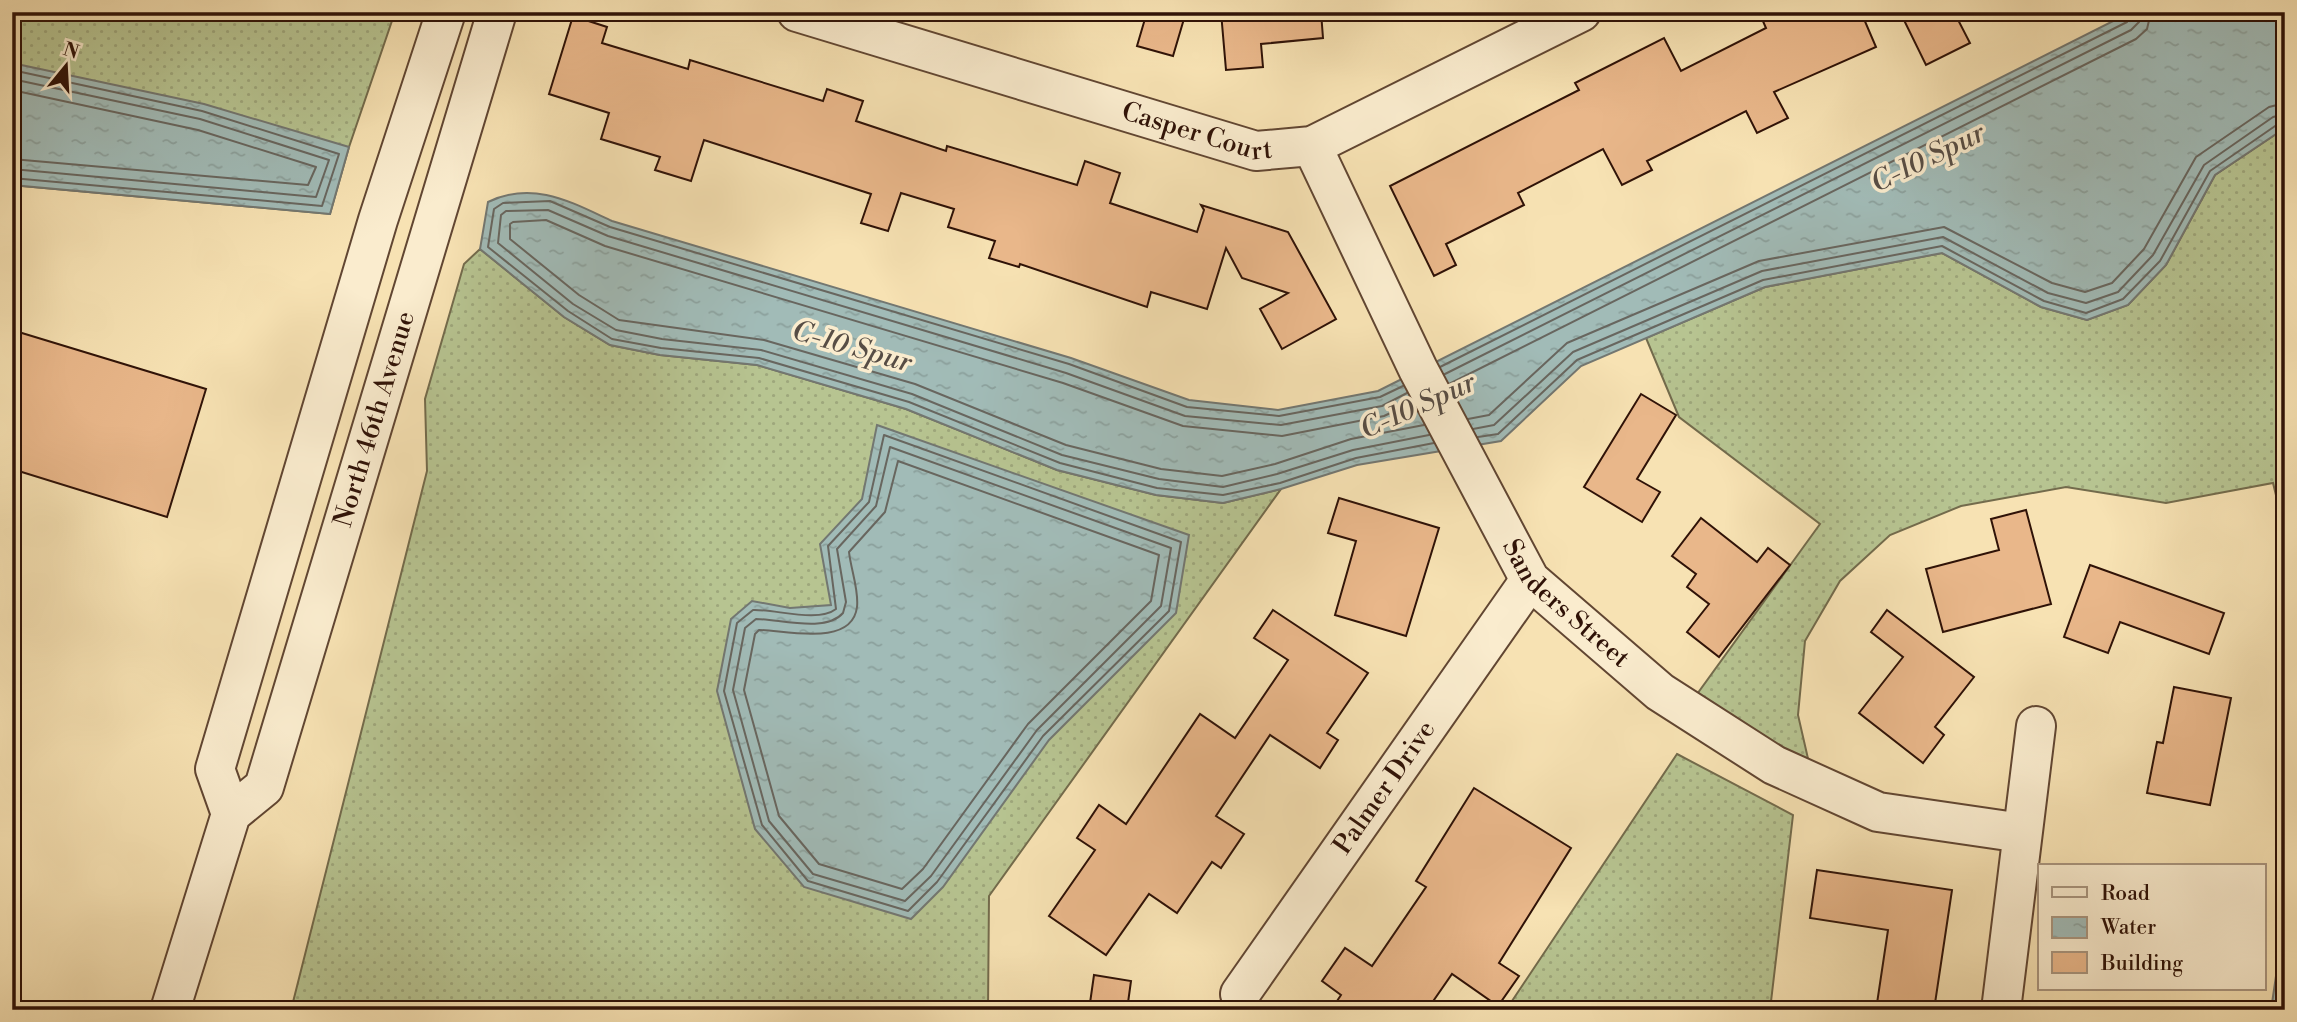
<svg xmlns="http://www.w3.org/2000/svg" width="2297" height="1022" viewBox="0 0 2297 1022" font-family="'Libre Bodoni',serif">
<defs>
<pattern id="grass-dots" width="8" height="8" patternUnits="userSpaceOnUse" patternTransform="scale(1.75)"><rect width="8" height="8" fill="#b7c491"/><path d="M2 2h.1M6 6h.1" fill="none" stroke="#9ea77c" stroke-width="1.8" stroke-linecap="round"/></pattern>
<pattern id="water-ripples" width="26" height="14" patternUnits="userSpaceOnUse" patternTransform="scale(1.75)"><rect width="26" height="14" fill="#a1bbb7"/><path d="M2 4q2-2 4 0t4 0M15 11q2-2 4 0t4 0" fill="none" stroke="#8ba09c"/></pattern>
</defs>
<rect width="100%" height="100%" fill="#f7e2b3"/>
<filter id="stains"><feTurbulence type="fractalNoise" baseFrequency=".00286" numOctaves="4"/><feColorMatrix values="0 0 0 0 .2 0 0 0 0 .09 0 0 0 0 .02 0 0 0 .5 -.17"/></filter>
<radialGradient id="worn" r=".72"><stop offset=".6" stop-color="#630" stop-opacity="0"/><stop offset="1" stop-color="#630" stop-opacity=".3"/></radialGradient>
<g fill="url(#grass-dots)" stroke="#736b4c" stroke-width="2">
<path d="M12 12H395L349 147 330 214 12 185Z"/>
<path d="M2285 128V532L2273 483 2166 503 2066 487 1961 506 1890 535 1840 581 1805 641 1798 715 1809 763 1695 697 1820 524 1679 417 1646 338 1765 287 1942 253 2041 307 2087 320 2128 305 2166 265 2215 175Z"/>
<path d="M480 249 564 317 610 345 660 355 757 365 906 409 1057 470 1156 495 1223 503 1281 489 989 896 988 1010H291L427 471 425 399 464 264Z"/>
<path d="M1677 754 1793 815 1770 1010H1506Z"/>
</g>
<g fill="url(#water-ripples)" stroke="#737771" stroke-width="2">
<path d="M2131 12H2285V128L2215 175 2166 265 2128 305 2087 320 2041 307 1942 253 1765 287 1581 366 1501 441 1357 465 1281 489 1223 503 1156 495 1057 470 906 409 757 365 660 355 610 345 564 317 480 249 488 202C533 180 571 202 612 221L1071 358 1189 400 1278 410 1378 391Z"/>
<path d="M12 63 204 104 349 147 330 214 12 185Z"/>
<path d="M877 425 1189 535 1176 613 1049 740 943 887 911 919 804 887 755 829 717 691 731 619 752 601 790 608 831 605 820 544 862 499Z"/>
<path d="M2285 915V1010H2271Z"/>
</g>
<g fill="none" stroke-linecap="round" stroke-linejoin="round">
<g stroke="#68665f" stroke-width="2">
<path d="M12 70 202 111 339 154 322 206 12 178"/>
<path d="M12 79 200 119 329 160 316 197 12 169"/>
<path d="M12 90 198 130 316 167 308 185 12 159"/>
<path d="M1440 367 2127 22 2132 12"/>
<path d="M1445 374 2131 30 2139 22 2141 12"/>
<path d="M1449 384 2136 39 2147 29 2151 12"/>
<path d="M1403 386 1380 397 1279 416 1187 407 1069 364 610 227 550 201 503 203 494 209 488 247 568 311 612 339 661 348 759 358 909 402 1060 463 1157 488 1223 495 1280 483 1356 458 1434 443"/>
<path d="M1407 393 1382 406 1281 425 1185 416 1066 373 608 236 548 210 506 211 501 215 498 243 573 304 616 330 662 339 761 350 912 394 1062 455 1159 479 1223 487 1277 474 1353 450 1429 435"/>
<path d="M1412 403 1384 416 1282 436 1183 426 1063 383 605 246 546 220 513 222 510 224V239L579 295 619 320 764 340 915 384 1066 445 1161 469 1222 476 1275 464 1351 439 1424 425"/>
<path d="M1468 419 1489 415 1567 343 1759 261 1944 227 2052 283 2085 292 2112 283 2144 249 2196 157 2269 107 2285 103"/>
<path d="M1473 429 1494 425 1573 352 1762 271 1943 237 2048 293 2086 303 2118 292 2153 255 2204 165 2273 117 2285 114"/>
<path d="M884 435 1181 542 1169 611 1043 736 937 882 908 911 808 881 762 825 724 691 737 623 753 610C775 609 818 623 836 609L828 546 869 502Z"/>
<path d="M1478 437 1498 434 1577 360 1763 280 1942 246 2044 301 2086 313 2123 299 2160 261 2210 171 2278 124 2285 123"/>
<path d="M890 447 1171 548 1161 606 1037 730 931 876 905 901 813 874 769 821 733 690 745 628 756 619C779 619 826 633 843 613L846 602 837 549 876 506Z"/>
<path d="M898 461 1159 555 1151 601 1028 724 923 869 902 889 819 864 779 816 744 690 755 634 759 630C784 630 852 648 857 607 859 590 851 570 849 552L885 512Z"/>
</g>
</g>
<g fill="#e9b78a" stroke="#2f1207" stroke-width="2">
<path d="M1147 12H1186L1173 56 1137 46Z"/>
<path d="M1221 12H1321L1323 38 1261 44 1263 67 1226 70Z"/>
<path d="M1759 12H1861L1876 47 1774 92 1788 118 1757 133 1746 111 1647 161 1652 170 1622 185 1603 149 1518 193 1524 205 1446 244 1456 265 1434 276 1390 186 1579 90 1575 83 1664 38 1681 71 1766 28Z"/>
<path d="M1900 12H1954L1970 43 1926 65Z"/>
<path d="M573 16 607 27 602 43 688 69 690 60 823 101 827 89 863 101 856 121 946 151 947 146 1077 185 1085 161 1120 173 1110 203 1197 232 1204 210 1201 205 1288 232 1336 319 1282 349 1260 309 1288 293 1242 278 1226 248 1207 309 1151 292 1147 307 1020 264 1019 267 989 258 995 241 948 227 954 209 901 193 888 231 861 223 871 194 704 140 691 181 655 170 660 157 601 139 609 113 549 94Z"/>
<path d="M12 330 206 389 167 517 12 469Z"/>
<path d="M1641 394 1676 415 1637 479 1660 492 1642 522 1584 487Z"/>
<path d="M1339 498 1439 528 1406 636 1335 615 1356 541 1328 533Z"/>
<path d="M2026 510 2051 604 1943 632 1926 569 1999 550 1991 519Z"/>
<path d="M1701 518 1757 562 1768 548 1790 565 1719 657 1687 632 1709 604 1687 587 1696 574 1672 556Z"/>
<path d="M2090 565 2224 613 2209 654 2120 622 2108 653 2064 637Z"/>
<path d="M1273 610 1368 673 1327 733 1338 740 1320 768 1270 735 1216 816 1244 834 1221 868 1212 862 1177 913 1149 894 1106 955 1049 916 1095 850 1077 838 1099 805 1126 824 1200 714 1235 738 1288 660 1254 638Z"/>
<path d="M1887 610 1974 677 1935 727 1944 735 1923 763 1859 713 1903 657 1871 632Z"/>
<path d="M2174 687 2231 698 2210 805 2147 793 2157 742 2163 743Z"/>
<path d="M1474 788 1571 848 1499 963 1519 976 1498 1006 1452 974 1427 1010H1331L1341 995 1322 981 1345 948 1372 966 1426 887 1416 881Z"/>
<path d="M1817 870 1952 890 1934 1010H1876L1888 930 1810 918Z"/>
<path d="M1094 975 1131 981 1127 1010H1089Z"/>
</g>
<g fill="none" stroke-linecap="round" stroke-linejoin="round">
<g stroke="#614632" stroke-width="42">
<g id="minor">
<path id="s1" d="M797 12 1256 151 1312 146 1581 12"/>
<path id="s2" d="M1312 146 1418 369 1530 580 1660 692 1774 765 1878 812 2022 833"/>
<path d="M231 814 215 769 378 220 446 12"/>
<path id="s3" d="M1240 994 1530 580"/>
<path id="s4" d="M170 1010 231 814 264 787 497 12"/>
<path d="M2001 1010 2036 726"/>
</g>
</g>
<use href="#minor" stroke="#faecce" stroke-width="38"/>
</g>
<g text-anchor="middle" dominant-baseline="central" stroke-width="7" stroke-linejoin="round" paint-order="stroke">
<g font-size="26" fill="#2f1207" stroke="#faecce">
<text stroke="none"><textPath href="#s1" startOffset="418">Casper Court</textPath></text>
<text stroke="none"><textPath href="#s4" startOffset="632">North 46th Avenue</textPath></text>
<text stroke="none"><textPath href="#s2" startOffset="527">Sanders Street</textPath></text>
<text stroke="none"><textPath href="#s3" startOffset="252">Palmer Drive</textPath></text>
</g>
<g font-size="28" font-style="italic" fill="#574d45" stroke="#faecce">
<text transform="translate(1928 158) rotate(-26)">C-10 Spur</text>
<text transform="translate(852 347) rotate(16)">C-10 Spur</text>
<text transform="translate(1418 406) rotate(-24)">C-10 Spur</text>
</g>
</g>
<rect width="2297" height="1022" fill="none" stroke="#f7e2b3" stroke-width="42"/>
<rect x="14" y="14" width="2269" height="994" fill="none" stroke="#2f1207" stroke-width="3.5"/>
<rect x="21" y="21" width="2255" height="980" fill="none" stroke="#2f1207" stroke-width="2"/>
<rect x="2038" y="864" width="228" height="126" fill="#faecce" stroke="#a9957e" stroke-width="2"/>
<rect x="2052" y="887" width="35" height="10" fill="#faecce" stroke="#a9957e" stroke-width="2"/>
<text x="2101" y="900" font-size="21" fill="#2f1207">Road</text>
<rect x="2052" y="917" width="35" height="21" fill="url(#water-ripples)" stroke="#a9957e" stroke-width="2"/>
<text x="2101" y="934" font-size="21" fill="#2f1207">Water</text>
<rect x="2052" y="952" width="35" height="21" fill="#e9b78a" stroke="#a9957e" stroke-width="2"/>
<text x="2101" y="970" font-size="21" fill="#2f1207">Building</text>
<g transform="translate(66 66) rotate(18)" stroke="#faecce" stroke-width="5" paint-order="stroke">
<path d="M0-5L12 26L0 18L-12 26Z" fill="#2f1207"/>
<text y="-10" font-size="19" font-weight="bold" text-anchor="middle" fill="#2f1207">N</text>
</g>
<rect width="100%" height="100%" filter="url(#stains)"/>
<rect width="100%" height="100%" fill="url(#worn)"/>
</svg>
